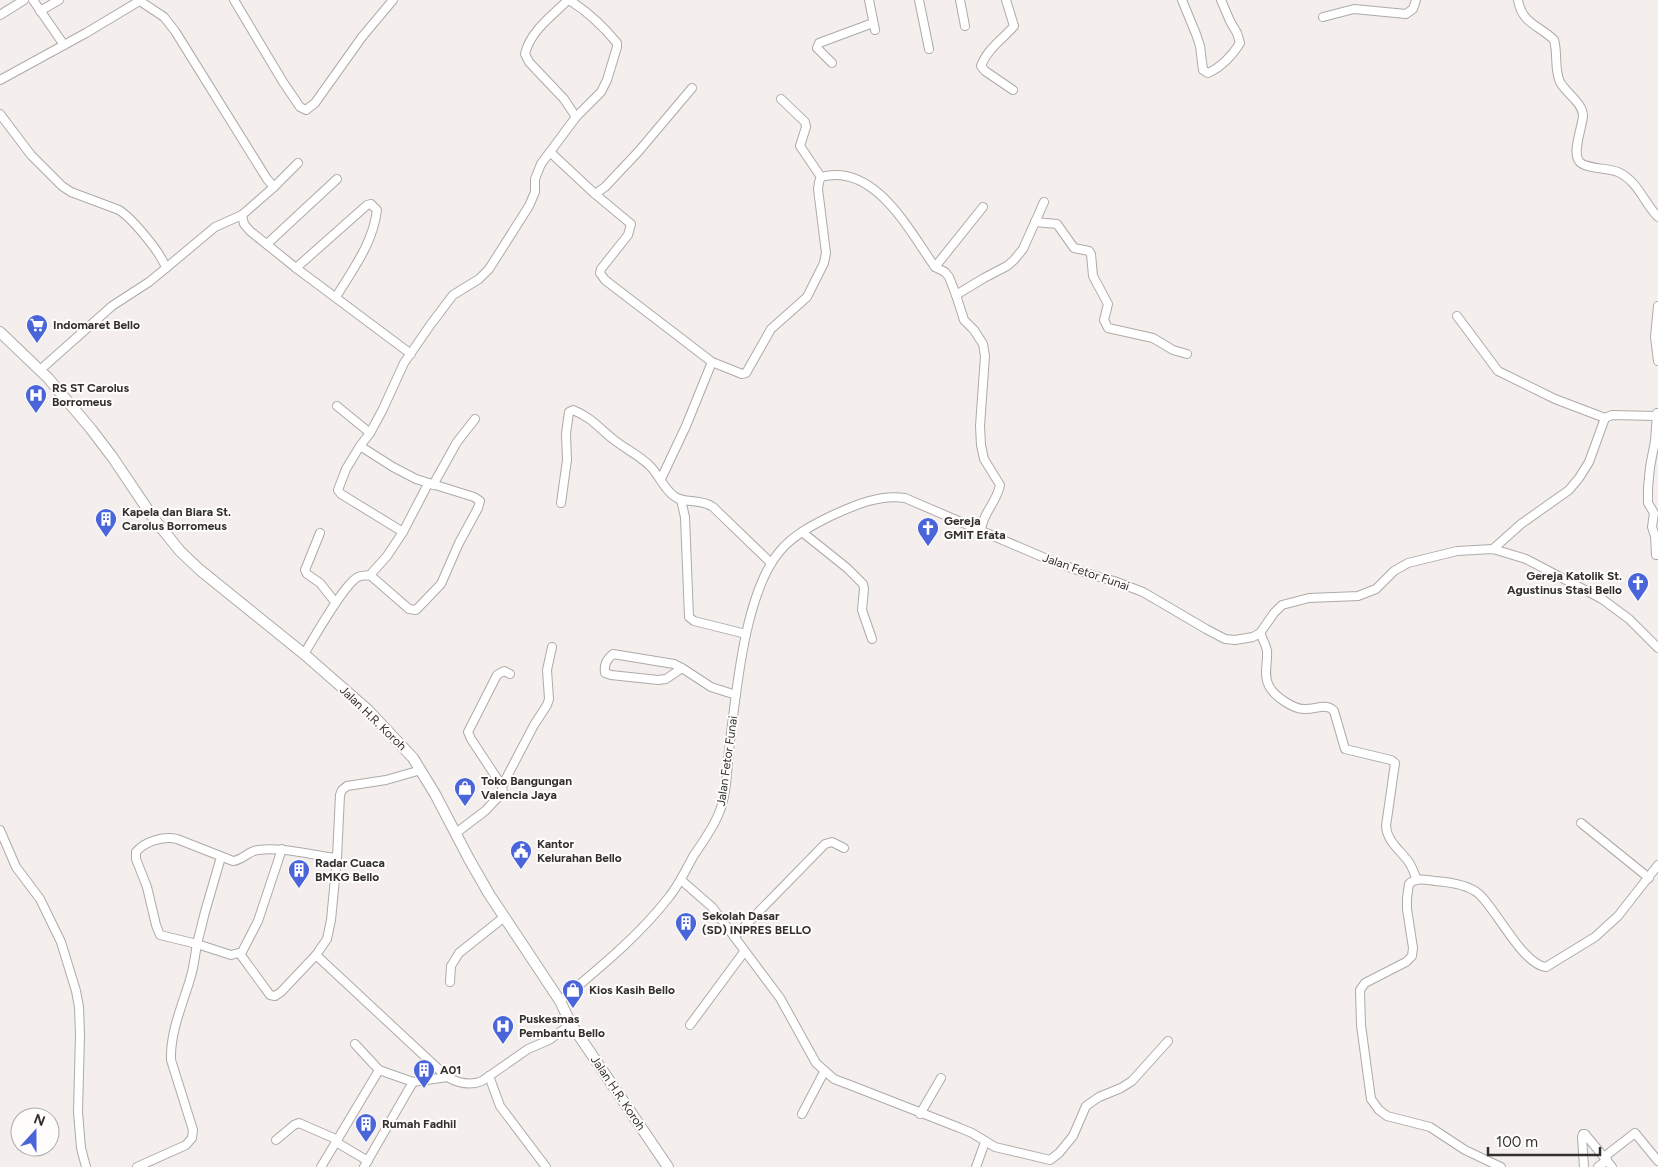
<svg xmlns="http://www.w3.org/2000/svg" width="1658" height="1167" viewBox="0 0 1658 1167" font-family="Figtree,sans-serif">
<rect width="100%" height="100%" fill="#f4efed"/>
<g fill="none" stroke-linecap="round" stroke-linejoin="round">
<g stroke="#aeaaa8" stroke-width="10">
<g id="minor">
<path d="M33 0 64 45"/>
<path d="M234 0 283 82 300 107 306 110 315 103 362 37 393 0"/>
<path d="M568 0C553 15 530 31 525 54L529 62 564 99 576 117"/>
<path d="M869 0 875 30"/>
<path d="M919 0 929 49"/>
<path d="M960 0 965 26"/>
<path d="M1006 0 1014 26C1003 39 987 49 981 66L985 71 1013 90"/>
<path d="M1182 0 1196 34 1200 46 1203 70 1208 73C1220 68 1233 55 1240 43L1237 33 1230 21 1221 0"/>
<path d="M1518 0C1522 24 1539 25 1554 40 1558 53 1554 69 1560 82 1566 93 1583 103 1583 116 1582 128 1572 152 1579 161 1584 169 1609 168 1618 172 1638 181 1644 203 1658 217"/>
<path d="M140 1 164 17 175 31 267 179 274 187"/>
<path d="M40 11 59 0"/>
<path d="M0 15 24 0"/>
<path d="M1323 17 1354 9 1406 14 1413 9 1416 0"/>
<path d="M832 63 817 48 819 43 873 23"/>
<path d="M0 80 86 33 141 0"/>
<path d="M781 99 805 122 806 127 800 146 821 177"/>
<path d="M0 114 31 155 62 186 71 192 119 210C133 219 161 253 166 268L149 282 112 306 40 370"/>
<path d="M550 152 595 194 631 224 628 235 601 269 600 273 605 280 712 362 742 374 746 373 771 329 807 297 824 263 826 253 818 189 819 182 821 177C875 162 910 232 935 267L945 272 949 277 956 295 964 320 974 330 983 344 985 356 980 426 981 445 984 459 1000 485C997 502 984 511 981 529"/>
<path d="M298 163 274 187 242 215 244 224 250 231 296 268 411 354"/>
<path d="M595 194 605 187 638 152 692 88"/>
<path d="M1035 222 1057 224 1074 248 1089 251 1091 254 1093 276 1108 304 1104 320 1108 328 1153 338 1173 350 1187 354"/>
<path d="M267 244 337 179"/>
<path d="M935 267 983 207"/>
<path d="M166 268 215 227 242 215"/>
<path d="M296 268 367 205 371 204 377 210C373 243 353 269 336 297"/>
<path d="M956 295 984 278 1007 266 1014 260 1023 249 1044 202"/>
<path d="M1658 306 1655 337 1658 361"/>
<path d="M1457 316 1498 371 1555 399 1605 418"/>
<path d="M337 406 370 433"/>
<path d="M1657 413 1655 441 1650 467 1648 488V503L1654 513 1652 527 1655 536 1656 555H1658"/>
<path d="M360 446 393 467 416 479 474 497 480 501 478 508 459 543 441 584 416 610 409 609 370 575 387 556 403 532 341 494 338 490 346 469 360 446 370 433 382 411 404 363 431 324 453 295 479 279 489 269 529 206 535 192V179L541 164 576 117 601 92 607 80 617 47V43C603 26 587 11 569 0"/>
<path d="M661 479 686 426 712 362"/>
<path d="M433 485 457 442 475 419"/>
<path d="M681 500 685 517 689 617 694 621 746 634"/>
<path d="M561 503 567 460 566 434 569 412 573 410C591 417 599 428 613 439 625 449 639 455 650 466 659 475 664 489 674 496 683 504 700 498 713 507L771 563"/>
<path d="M403 532 428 484"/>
<path d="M802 532 847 568 863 584 864 589 862 610 872 639"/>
<path d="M320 533 305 570 307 574 320 583 335 602"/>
<path d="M1493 549 1521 524 1569 490 1579 478 1589 462 1605 418 1612 415 1656 416"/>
<path d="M1260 633C1262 638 1266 645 1267 651 1268 663 1263 675 1269 686 1274 696 1293 709 1304 709 1315 710 1326 702 1334 711L1345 749 1391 760 1395 763 1386 826C1387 841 1399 849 1408 861 1412 866 1414 873 1417 880"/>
<path d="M304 654C314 638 344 584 358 577 362 575 366 576 370 575"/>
<path d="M682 668 666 679 658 680 611 675 605 673C604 665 606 660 613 654L674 664 682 668 711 687 736 695"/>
<path d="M502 786 534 725 547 705 549 699 547 670 552 647"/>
<path d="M1581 823 1649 878"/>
<path d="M0 830 16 867 40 899 61 942 76 991 79 1007 80 1035 78 1112 81 1148 86 1167"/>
<path d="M456 833 485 811 503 792 502 786 471 739 468 732 497 675 504 671 510 674"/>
<path d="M221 857 205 912 197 944 160 935 156 925 147 887 136 859V852C145 841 164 836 177 839L233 861C243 860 248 851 258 850 285 847 310 855 337 858L340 795 342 790 347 786 386 780 421 770"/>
<path d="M681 880 712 907 780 998 816 1063 834 1079 850 1085 960 1128 972 1133 995 1147 1050 1160 1059 1153 1073 1136 1086 1106 1099 1097 1121 1088 1132 1081 1168 1041"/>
<path d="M734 937 825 844 832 842 844 848"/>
<path d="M240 954 270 995 275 996 281 992 316 955 327 939 331 920 337 858"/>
<path d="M316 955 447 1077C458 1083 470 1086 482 1081L528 1049 549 1040 571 1024"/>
<path d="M450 982 451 966 459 953 503 918"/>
<path d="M560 1001C598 969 638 937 669 897 679 885 686 869 694 855 703 842 713 828 719 813 727 794 727 770 729 750 736 695 744 593 780 551 793 535 814 524 833 515 855 505 880 494 905 498L1054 562 1092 575 1114 581 1143 592 1206 629 1225 639 1235 640 1253 637 1260 633 1274 613 1282 605 1309 598 1358 596 1376 589 1394 571 1408 563 1457 551 1493 549 1526 559 1602 599 1629 619 1658 648"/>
<path d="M690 1025 744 952"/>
<path d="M355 1044 379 1070 413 1082 447 1077"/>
<path d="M489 1076 500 1106 546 1167"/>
<path d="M802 1114 824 1072"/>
<path d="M920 1114 941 1078"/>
<path d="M276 1140 294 1125 299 1123 338 1140"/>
<path d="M336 1142 368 1161"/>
<path d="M1604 1157 1635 1133 1658 1161"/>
<path d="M137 1167 186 1145 192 1138 193 1130 171 1060C170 1031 183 1004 191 976 194 966 195 955 197 944L231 955 242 952 258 921 282 849"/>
<path d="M321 1167 379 1070"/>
<path d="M364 1167 413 1082"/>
<path d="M976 1167 985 1142"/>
<path d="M1501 1167 1465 1150 1430 1127 1387 1116 1379 1110 1371 1099 1361 1025 1360 990 1365 983 1406 962 1412 956 1413 948 1407 909V898L1409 884C1416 877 1426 880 1435 881 1448 882 1469 885 1479 894 1496 909 1523 965 1546 967L1595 937 1618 916 1658 865"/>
<path d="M1584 1167 1582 1137 1583 1134H1585L1612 1167"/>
<path d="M1598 1167 1607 1160"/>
</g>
</g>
<g stroke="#aeaaa8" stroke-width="12">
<path id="major" d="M0 332 48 378 91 429 113 458 154 519 180 551 200 570 304 654 368 710 413 758 435 794 469 859 489 894 560 1001 571 1024 668 1167"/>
</g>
<use href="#minor" stroke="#fff" stroke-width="8"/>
<use href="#major" stroke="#fff" stroke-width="10"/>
</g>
<defs>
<g id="supermarket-pin" transform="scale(1.125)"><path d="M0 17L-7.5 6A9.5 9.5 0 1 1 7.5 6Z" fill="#4a65d9" stroke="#fffdfc"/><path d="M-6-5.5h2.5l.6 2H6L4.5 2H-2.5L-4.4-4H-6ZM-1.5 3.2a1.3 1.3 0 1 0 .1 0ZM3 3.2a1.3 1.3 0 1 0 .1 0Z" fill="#fff"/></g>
<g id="hospital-pin" transform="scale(1.125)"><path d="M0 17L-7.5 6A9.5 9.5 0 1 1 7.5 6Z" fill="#4a65d9" stroke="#fffdfc"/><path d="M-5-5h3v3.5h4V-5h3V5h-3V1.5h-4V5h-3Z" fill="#fff"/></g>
<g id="building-pin" transform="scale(1.125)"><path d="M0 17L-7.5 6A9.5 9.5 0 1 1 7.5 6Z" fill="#4a65d9" stroke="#fffdfc"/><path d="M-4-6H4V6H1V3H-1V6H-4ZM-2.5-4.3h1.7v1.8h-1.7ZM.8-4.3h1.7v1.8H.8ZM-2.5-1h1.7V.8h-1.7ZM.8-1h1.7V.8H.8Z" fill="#fff"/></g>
<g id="church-pin" transform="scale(1.125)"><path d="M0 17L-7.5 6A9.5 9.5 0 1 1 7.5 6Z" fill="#4a65d9" stroke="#fffdfc"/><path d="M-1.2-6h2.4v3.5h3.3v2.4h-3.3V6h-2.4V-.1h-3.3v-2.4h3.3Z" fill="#fff"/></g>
<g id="shop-pin" transform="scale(1.125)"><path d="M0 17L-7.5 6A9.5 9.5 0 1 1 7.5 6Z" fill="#4a65d9" stroke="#fffdfc"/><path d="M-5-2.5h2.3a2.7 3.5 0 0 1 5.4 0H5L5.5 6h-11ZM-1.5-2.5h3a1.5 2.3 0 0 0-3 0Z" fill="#fff"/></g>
<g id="civic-pin" transform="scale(1.125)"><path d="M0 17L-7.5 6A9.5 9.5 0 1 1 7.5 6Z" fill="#4a65d9" stroke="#fffdfc"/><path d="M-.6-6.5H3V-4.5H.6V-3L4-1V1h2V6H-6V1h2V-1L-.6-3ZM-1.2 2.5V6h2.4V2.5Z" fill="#fff"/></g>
</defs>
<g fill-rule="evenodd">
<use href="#supermarket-pin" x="37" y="325"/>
<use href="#hospital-pin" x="36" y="395"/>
<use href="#building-pin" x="106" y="519"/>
<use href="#church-pin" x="928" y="528"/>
<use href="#church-pin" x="1638" y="583"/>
<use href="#shop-pin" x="465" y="788"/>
<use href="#civic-pin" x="521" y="851"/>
<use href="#building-pin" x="299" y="870"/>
<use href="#building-pin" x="686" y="923"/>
<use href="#shop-pin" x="573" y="990"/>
<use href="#hospital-pin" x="503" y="1026"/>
<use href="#building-pin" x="424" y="1070"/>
<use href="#building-pin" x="366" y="1124"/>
</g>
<g text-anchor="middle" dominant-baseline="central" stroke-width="4" stroke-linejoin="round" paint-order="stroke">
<g font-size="12" font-weight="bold" fill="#32302f" stroke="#fffdfc" text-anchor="start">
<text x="53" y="325">Indomaret Bello</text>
<text x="52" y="388">RS ST Carolus<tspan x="52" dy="14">Borromeus</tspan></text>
<text x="122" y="512">Kapela dan Biara St.<tspan x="122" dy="14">Carolus Borromeus</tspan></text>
<text x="944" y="521">Gereja<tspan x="944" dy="14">GMIT Efata</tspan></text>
<text x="1622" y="576" text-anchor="end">Gereja Katolik St.<tspan x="1622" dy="14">Agustinus Stasi Bello</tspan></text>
<text x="481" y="781">Toko Bangungan<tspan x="481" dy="14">Valencia Jaya</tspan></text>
<text x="537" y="844">Kantor<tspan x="537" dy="14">Kelurahan Bello</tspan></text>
<text x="315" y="863">Radar Cuaca<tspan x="315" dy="14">BMKG Bello</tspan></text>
<text x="702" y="916">Sekolah Dasar<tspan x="702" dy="14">(SD) INPRES BELLO</tspan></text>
<text x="589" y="990">Kios Kasih Bello</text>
<text x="519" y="1019">Puskesmas<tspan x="519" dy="14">Pembantu Bello</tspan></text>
<text x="440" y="1070">A01</text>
<text x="382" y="1124">Rumah Fadhil</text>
</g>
<g font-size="12" fill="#32302f" stroke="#fffdfc">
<text transform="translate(1086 572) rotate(19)">Jalan Fetor Funai</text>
<text transform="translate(373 718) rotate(44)">Jalan H.R. Koroh</text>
<text transform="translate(727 761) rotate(-82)">Jalan Fetor Funai</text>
<text transform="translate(618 1093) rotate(56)">Jalan H.R. Koroh</text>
</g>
</g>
<g transform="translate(35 1132) rotate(21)"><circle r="24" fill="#fffdfc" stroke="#adabaa"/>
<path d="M0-4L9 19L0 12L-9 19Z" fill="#4a65d9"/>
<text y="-8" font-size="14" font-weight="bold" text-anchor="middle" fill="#32302f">N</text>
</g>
<path d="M1488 1147v8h112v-8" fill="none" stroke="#32302f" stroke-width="2.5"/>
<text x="1496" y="1147" font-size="15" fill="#32302f" stroke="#fffdfc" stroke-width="4" paint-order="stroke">100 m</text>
</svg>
